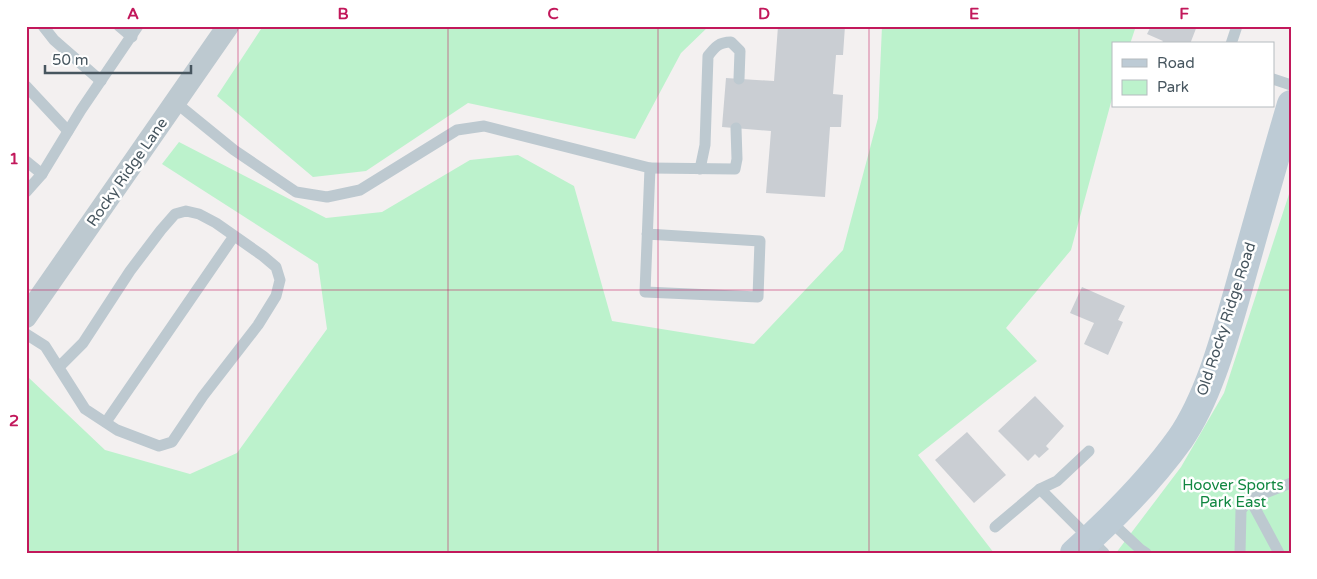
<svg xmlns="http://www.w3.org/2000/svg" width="1317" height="579" viewBox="0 0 1317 579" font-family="'Varela Round',sans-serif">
<rect width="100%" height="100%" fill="#f3f0f0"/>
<g fill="#bcf2cc">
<path d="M263 26H709L681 53 635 139 468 103 366 171 313 177 217 96Z"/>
<path d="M882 26H1136L1130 44H1113V95L1071 250 1006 328 1037 361 918 455 994 553H26V380L28 377 105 450 190 474 237 453 327 329 318 264 162 164 179 142 326 218 382 212 470 160 518 155 574 186 612 321 754 344 843 250 878 118Z"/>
<path d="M1291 188V553H1116L1181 467 1224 393Z"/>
</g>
<g fill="#caced3">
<path d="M778 26H845L843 55H836L833 94 843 95 841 127H830L825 197 766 193 771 131 722 127 726 78 774 81Z"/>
<path d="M1151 26H1197L1190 44H1161L1163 41 1147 34Z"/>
<path d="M1082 287 1125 306 1118 320 1123 322 1108 355 1084 344 1094 323 1070 313Z"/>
<path d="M1035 396 1064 426 1046 446 1049 449 1039 458 1035 454 1028 461 998 431Z"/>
<path d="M967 432 1006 475 974 503 935 460Z"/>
</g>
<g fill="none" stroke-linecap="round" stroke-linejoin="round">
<g stroke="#bdc9d0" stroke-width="11">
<path d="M43 26 54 40 101 81"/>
<path d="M119 26 132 37"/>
<path d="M1231 44 1237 26"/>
<path d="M1273 79 1291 85"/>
<path d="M26 86 68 131"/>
<path d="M175 102 234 150 296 192 327 197 360 190 457 130 484 126 650 168 645 292 758 297 760 241 647 234"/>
<path d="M26 161 42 174"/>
<path d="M650 168 735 169 737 159 736 128"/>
<path d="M700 169 705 145 708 56C715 47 719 42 731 42L740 51 739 79"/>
<path d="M26 192 42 174 81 110 138 26"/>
<path d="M26 334 45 346 85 409 117 430 159 446 172 442 203 396 258 325 276 296 280 280 276 267 263 256 216 223 199 214 186 211 175 214 161 230 130 271 83 343 59 367"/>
<path d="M106 422 234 236"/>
<path d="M1040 489 1104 553"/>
<path d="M1250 499 1279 553"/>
<path d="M1109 520 1140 549 1146 553"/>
<path d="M995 527 1040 489 1057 481 1089 451"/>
<path d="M1240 553 1241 510 1250 499 1291 483"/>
</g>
<path stroke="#bdc9d0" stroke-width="22" d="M26 317 228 26"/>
<path stroke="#bdcbd5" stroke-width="28" d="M1074 553C1113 518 1150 481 1180 439 1209 397 1225 336 1239 287 1256 226 1273 165 1291 104"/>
</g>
<path fill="none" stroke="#c2185b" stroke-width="1" stroke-opacity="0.55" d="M238 26V553M448 26V553M658 26V553M869 26V553M1079 26V553M26 290H1291"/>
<g text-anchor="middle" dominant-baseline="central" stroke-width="5" stroke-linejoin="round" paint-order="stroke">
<g font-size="15" fill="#47565f" stroke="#fff">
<text transform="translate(127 172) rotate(-55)">Rocky Ridge Lane</text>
<text transform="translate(1226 319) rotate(-72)">Old Rocky Ridge Road</text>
</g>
<g font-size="15" fill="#118741" stroke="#fff">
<text x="1233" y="485">Hoover Sports<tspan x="1233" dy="17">Park East</tspan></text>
</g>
</g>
<rect width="1317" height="579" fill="none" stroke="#ffffff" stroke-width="55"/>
<rect x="1112" y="42" width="162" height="65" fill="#ffffff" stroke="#b5bbbf"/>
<rect x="1122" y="59" width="25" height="8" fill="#bdcbd5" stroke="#b5bbbf"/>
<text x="1157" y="68" font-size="15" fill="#47565f">Road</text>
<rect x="1122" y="80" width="25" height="15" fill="#bcf2cc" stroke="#b5bbbf"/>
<text x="1157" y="92" font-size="15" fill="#47565f">Park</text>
<path d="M45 65v8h146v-8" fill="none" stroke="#47565f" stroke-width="2.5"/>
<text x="52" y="65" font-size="15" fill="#47565f" stroke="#ffffff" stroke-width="4" paint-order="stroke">50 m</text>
<rect x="28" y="28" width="1262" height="524" fill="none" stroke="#c2185b" stroke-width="2"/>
<g font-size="16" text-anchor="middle" font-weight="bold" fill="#c2185b">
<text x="133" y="19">A</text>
<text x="343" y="19">B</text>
<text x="553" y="19">C</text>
<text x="764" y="19">D</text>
<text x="974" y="19">E</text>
<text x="1184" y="19">F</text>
<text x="14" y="164">1</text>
<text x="14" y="426">2</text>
</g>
</svg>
